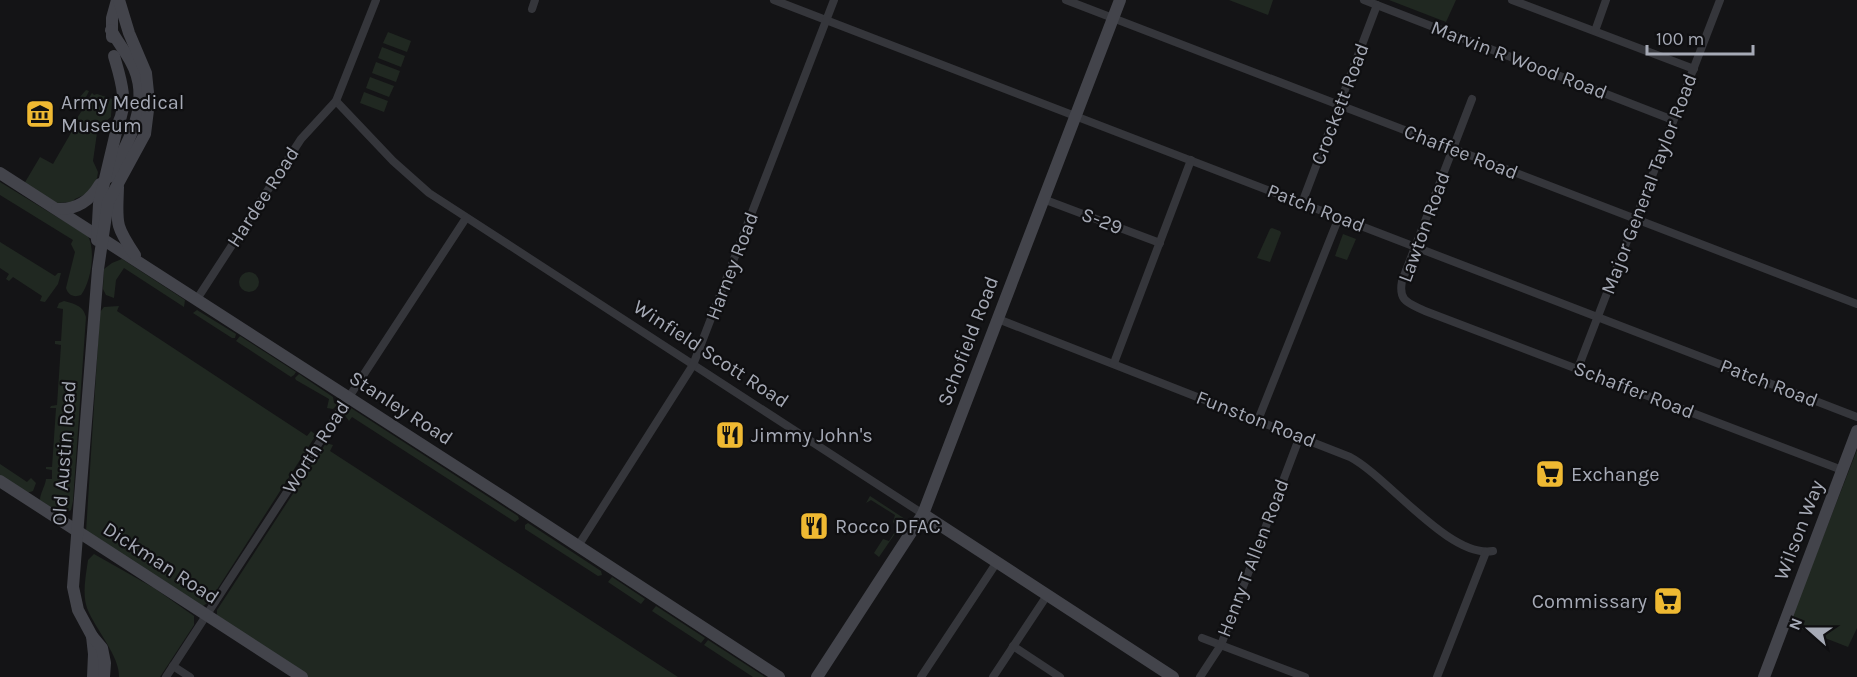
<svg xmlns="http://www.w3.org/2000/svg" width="1857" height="677" viewBox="0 0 1857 677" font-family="Karla,sans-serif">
<rect width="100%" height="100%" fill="#141416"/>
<g fill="#202821">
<path d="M1229 0H1273L1268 15Z"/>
<path d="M1389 0H1456L1446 22Z"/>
<path d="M388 32 411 41 407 52 383 43Z"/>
<path d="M382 47 405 56 401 67 378 58Z"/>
<path d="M376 62 400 71 396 82 372 73Z"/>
<path d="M370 77 394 86 389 97 366 88Z"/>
<path d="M86 90 89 91 86 97 89 98 92 93 94 95 97 94 112 99 111 117 99 127 97 133 93 161 98 172 97 178 88 193 75 199 72 202 57 203 24 184 40 157 53 164 75 126 73 124 87 103 80 97Z"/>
<path d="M364 92 388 101 384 112 360 103Z"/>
<path d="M0 182 88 236C96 251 91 282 81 295 74 298 68 295 66 288L75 252 71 244 73 240 0 195Z"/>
<path d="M1272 228 1280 231 1281 233 1270 262 1257 258 1270 229Z"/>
<path d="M1343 234 1356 239 1347 260 1335 256Z"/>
<path d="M0 242 55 276 58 273H61L58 284 45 302 40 301 42 296 13 277 9 281 6 279 9 274 0 268Z"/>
<path d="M122 259 185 300 184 307 124 268 116 280 114 298 106 295 103 289 104 269 112 263Z"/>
<circle cx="249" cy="282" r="10"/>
<path d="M64 301C74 304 83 305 86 317L73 501 71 510 63 515 40 500C40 493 45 487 46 479H52V470L46 469V467H52L56 408H50L51 406 57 405 61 345 55 344V341H61L63 309 57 308 59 303Z"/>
<path d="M119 306 117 311 307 436 311 431 316 435 209 602 203 606 86 532 100 312 104 307Z"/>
<path d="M197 310 236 334 235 338H232L193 313Z"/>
<path d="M240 336 296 372 294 375 291 377 236 341Z"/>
<path d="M299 374 333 397 334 403 337 405 333 409 327 408 329 399 296 380 295 378Z"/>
<path d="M351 408 518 516 519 519 515 522 352 417 349 421 344 414Z"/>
<path d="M326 443 333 445 330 451 678 677H307L217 615V610Z"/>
<path d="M1857 450V628L1848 647 1789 624Z"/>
<path d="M0 464 27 482 31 478 36 483 33 491 27 493 0 476Z"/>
<path d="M870 496 905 519 879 557 874 553 883 539 889 541 898 527 893 522 895 515 871 500 866 503Z"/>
<path d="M528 523 601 571 602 575 598 576 525 529V525Z"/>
<path d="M94 554 154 588 194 616V625L160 677H119C120 656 95 629 87 608 82 593 86 575 88 560Z"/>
<path d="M612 577 645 599 641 604 608 582Z"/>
<path d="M656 606 705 638 701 643 652 611Z"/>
<path d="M708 640 765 677H753L704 645Z"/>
</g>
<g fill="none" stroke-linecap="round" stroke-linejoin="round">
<g stroke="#35363b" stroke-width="8">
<path d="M774 0 1857 417"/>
<path d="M1066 0 1857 304"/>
<path d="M1364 0 1673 120"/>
<path d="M1512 0 1694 69"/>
<path d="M532 9 535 0"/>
<path d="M1595 31 1606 0"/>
<path d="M1472 99 1402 281C1398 302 1409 303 1425 311L1842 470"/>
<path d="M336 101 393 161 429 193 923 514"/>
<path d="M1043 199 1160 243"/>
<path d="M1302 203 1377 5"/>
<path d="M197 299 301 139 336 101 376 0"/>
<path d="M998 319 1350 457C1388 477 1450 559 1493 551"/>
<path d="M1114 363 1191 160"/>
<path d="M1578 368 1720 0"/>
<path d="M1258 420 1339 217"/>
<path d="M578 546 693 365 834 0"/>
<path d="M1202 638 1305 677"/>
<path d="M1013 646 1060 677"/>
<path d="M173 666 190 677"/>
<path d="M166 677 466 218"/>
<path d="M921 677 997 562"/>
<path d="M993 677 1048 594"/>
<path d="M1200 677 1221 645 1300 436"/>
<path d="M1437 677 1486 552"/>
</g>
<g stroke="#43444b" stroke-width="12">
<path d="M112 37V18L117 0"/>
<path d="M0 173 500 495 779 677"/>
<path d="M109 177C128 144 153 101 131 62 125 51 117 41 111 30"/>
<path d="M118 187C117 223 114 224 135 255"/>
<path d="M57 209C77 210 90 201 100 184"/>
<path d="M97 240 99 204 118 124C129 102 120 77 114 56"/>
<path d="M0 481 302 677"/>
<path d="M923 514 1173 677"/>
<path d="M92 636 94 654 93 677"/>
<path d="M104 677 105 663 102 648 92 636 78 610 73 587 98 269 108 202 145 134 149 102 146 73 129 33 119 0"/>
<path d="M817 677 923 514 1120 0"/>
<path d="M1764 677 1857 431"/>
</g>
</g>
<defs>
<g id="museum-square" transform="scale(1.5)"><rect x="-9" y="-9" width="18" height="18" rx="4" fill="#efb932" stroke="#0f0f11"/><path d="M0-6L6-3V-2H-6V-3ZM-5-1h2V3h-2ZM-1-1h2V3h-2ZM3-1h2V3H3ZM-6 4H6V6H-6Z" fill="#111"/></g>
<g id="restaurant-square" transform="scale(1.5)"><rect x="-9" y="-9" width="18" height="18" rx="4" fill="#efb932" stroke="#0f0f11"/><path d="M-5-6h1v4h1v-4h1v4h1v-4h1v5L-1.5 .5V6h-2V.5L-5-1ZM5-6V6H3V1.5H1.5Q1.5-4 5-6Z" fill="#111"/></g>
<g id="supermarket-square" transform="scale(1.5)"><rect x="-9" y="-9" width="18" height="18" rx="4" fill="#efb932" stroke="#0f0f11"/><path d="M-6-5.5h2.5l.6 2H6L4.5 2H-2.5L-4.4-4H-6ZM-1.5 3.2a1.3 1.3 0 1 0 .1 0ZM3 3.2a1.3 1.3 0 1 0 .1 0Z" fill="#111"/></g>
</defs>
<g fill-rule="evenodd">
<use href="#museum-square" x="40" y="114"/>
<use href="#restaurant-square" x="730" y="435"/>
<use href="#supermarket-square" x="1550" y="474"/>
<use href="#restaurant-square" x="814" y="526"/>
<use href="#supermarket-square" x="1668" y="601"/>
</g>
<g text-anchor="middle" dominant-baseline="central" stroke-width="4.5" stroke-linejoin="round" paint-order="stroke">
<g font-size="20" fill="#a6aab6" stroke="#0f0f11">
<text transform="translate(1519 60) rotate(21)">Marvin R Wood Road</text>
<text transform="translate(1340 104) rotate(-69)">Crockett Road</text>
<text transform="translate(1461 152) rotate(21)">Chaffee Road</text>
<text transform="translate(1649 184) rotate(-69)">Major General Taylor Road</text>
<text transform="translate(263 197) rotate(-57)">Hardee Road</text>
<text transform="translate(1316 208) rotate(21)">Patch Road</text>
<text transform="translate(1102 221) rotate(21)">S-29</text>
<text transform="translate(1424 227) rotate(-70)">Lawton Road</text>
<text transform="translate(732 266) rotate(-69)">Harney Road</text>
<text transform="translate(968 341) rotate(-69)">Schofield Road</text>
<text transform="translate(711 354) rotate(33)">Winfield Scott Road</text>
<text transform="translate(1769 383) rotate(21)">Patch Road</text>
<text transform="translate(1634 390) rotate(21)">Schaffer Road</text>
<text transform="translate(401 408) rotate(33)">Stanley Road</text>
<text transform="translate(1256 419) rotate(21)">Funston Road</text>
<text transform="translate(316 447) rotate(-57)">Worth Road</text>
<text transform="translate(64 453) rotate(-86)">Old Austin Road</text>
<text transform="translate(1799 530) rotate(-69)">Wilson Way</text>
<text transform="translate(1253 558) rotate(-69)">Henry T Allen Road</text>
<text transform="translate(161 563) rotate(33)">Dickman Road</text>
</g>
<g font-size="20" fill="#a6aab6" stroke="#0f0f11" text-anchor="start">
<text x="61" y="102">Army Medical<tspan x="61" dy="23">Museum</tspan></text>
<text x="751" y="435">Jimmy John's</text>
<text x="1571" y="474">Exchange</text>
<text x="835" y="526">Rocco DFAC</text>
<text x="1647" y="601" text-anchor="end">Commissary</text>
</g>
</g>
<g transform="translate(1809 629) rotate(291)" stroke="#0f0f11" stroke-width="4.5" paint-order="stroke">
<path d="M0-4.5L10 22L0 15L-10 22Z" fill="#a6aab6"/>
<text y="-9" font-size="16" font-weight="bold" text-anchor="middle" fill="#a6aab6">N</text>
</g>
<path d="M1647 45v9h106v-9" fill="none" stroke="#a6aab6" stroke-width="3"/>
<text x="1656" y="45" font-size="18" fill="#a6aab6" stroke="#0f0f11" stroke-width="4.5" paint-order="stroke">100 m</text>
</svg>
